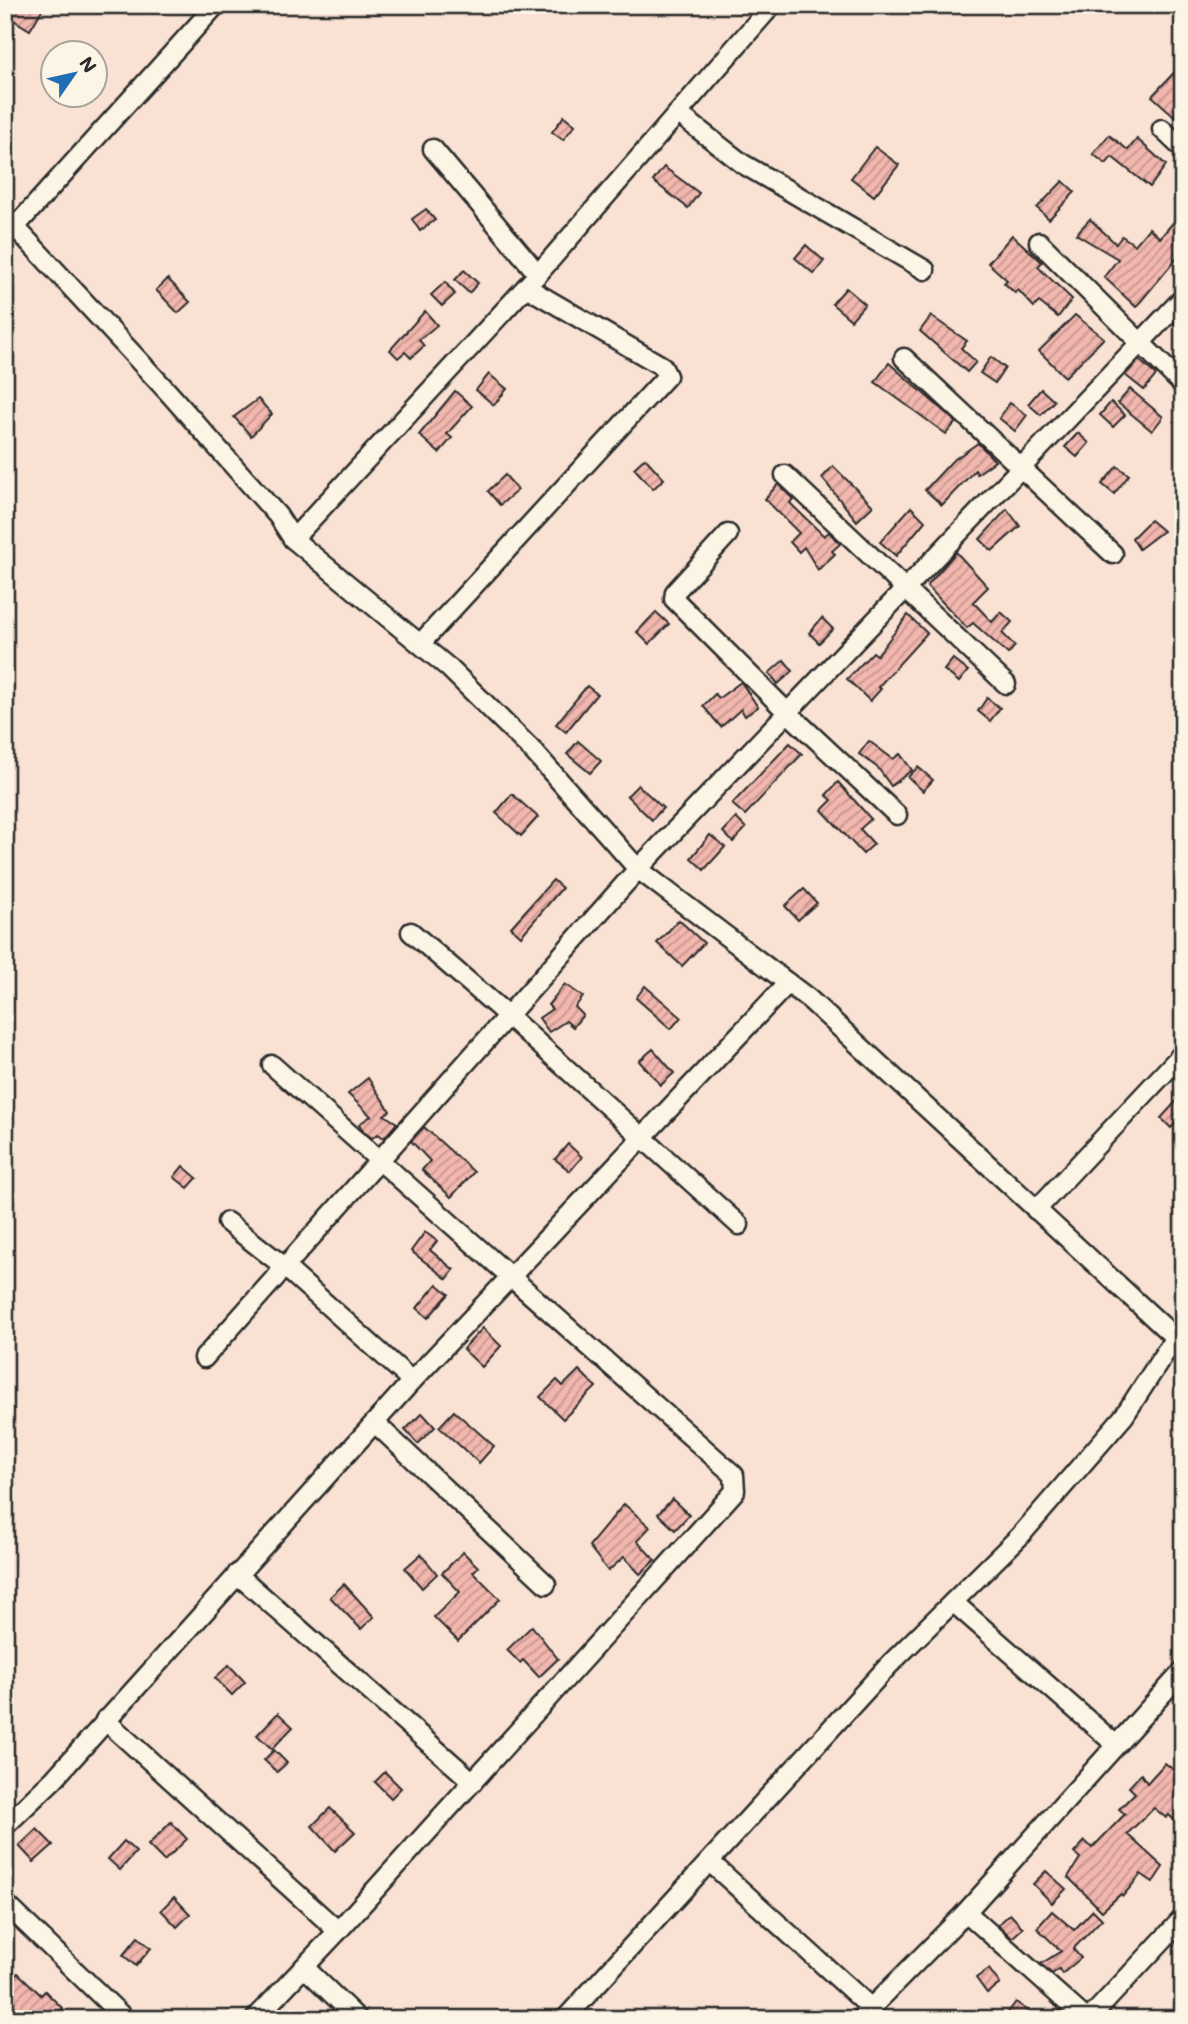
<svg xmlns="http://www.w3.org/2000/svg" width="1188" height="2024" viewBox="0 0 1188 2024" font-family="Mali,sans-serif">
<defs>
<pattern id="building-hatch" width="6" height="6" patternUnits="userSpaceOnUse" patternTransform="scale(1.75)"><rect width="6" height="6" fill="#f2b7ae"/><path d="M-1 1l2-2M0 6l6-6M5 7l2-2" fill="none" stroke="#c4958e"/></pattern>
</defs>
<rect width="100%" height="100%" fill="#f9e2d4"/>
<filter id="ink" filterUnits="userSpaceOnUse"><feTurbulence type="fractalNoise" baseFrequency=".0143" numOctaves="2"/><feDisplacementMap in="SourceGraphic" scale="14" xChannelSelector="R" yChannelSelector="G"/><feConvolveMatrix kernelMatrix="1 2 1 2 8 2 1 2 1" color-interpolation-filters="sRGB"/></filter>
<g filter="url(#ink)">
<g fill="url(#building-hatch)" stroke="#2b2b2b" stroke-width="2">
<path d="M14 5H45L30 30 7 16Z"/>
<path d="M1183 63V124L1152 96Z"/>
<path d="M564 116 575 125 563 140 552 132Z"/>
<path d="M1109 135 1128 150 1137 139 1166 165 1150 187 1112 157 1106 164 1093 154Z"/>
<path d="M875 147 899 165 874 196 851 178Z"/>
<path d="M664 167 699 193 688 208 653 181Z"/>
<path d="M1063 181 1075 192 1049 219 1037 208Z"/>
<path d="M426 209 435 220 420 231 412 219Z"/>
<path d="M1183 211V251L1136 307 1104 277 1118 259 1076 234 1090 219 1116 244 1122 236 1135 245 1149 228 1160 238Z"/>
<path d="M1012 235 1042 262 1038 267 1072 299 1058 317 1039 302 1034 307 1018 290 1015 293 1004 283 1007 280 988 263Z"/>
<path d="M806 245 824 261 814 274 795 258Z"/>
<path d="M464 270 478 283 469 293 455 280Z"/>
<path d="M168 279 190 302 178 313 156 290Z"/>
<path d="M445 282 455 294 442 306 431 295Z"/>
<path d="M846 288 865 304 851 320 832 304Z"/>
<path d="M425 311 437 325 419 340 424 346 411 358 405 352 398 358 390 350Z"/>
<path d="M1075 315 1104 338 1065 377 1039 351Z"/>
<path d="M931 316 967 341 961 348 976 362 967 372 920 331Z"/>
<path d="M991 357 1005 368 995 383 980 373Z"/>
<path d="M1139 360 1156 375 1144 390 1125 375Z"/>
<path d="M889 363 956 422 946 434 875 382Z"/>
<path d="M489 374 507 389 494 405 476 390Z"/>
<path d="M1041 389 1054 401 1041 415 1028 404Z"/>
<path d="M1130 389 1163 417 1152 431 1118 403Z"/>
<path d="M455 391 472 406 447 434 452 438 439 453 419 435Z"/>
<path d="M258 399 272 414 251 436 234 417Z"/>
<path d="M1111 402 1125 415 1113 427 1100 415Z"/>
<path d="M1010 403 1027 415 1015 431 999 418Z"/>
<path d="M1078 433 1089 443 1077 457 1065 447Z"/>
<path d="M978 443 995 461 977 474 975 470 942 505 925 490 952 461Z"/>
<path d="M645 458 664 479 653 489 634 468Z"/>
<path d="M833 466 873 506 857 521 822 478Z"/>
<path d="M1117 466 1129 475 1114 494 1102 484Z"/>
<path d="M505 475 518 490 500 505 488 491Z"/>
<path d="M778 484 793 499 790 503 824 536 829 532 840 544 832 551 835 554 818 570 804 547 799 552 790 542 799 533 765 499Z"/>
<path d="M911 507 925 521 896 556 880 542Z"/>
<path d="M1007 509 1020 526 992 551 980 539Z"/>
<path d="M1150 520 1163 531 1139 549 1132 538Z"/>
<path d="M956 552 988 587 973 602 992 622 1001 612 1012 622 1002 633 1015 646 1008 654 973 623 967 628 927 586Z"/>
<path d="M656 612 669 624 649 644 637 632Z"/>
<path d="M908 615 927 633 878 687 881 689 870 701 847 679 873 652 877 655Z"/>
<path d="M822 618 833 629 819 643 809 633Z"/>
<path d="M953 659 968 671 959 682 944 670Z"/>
<path d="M784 660 793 671 778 684 769 673Z"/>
<path d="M741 682 758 707 745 716 741 709 721 727 703 706 715 694 719 698Z"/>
<path d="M587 686 597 694 566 732 556 724Z"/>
<path d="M987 698 1000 708 990 721 978 711Z"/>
<path d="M578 741 601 761 590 773 567 754Z"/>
<path d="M869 741 893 759 900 754 912 770 891 786 878 768 859 754Z"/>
<path d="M790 743 802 754 745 815 732 804Z"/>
<path d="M918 767 933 780 923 791 908 777Z"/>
<path d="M838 782 871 819 860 829 874 844 863 854 822 810 832 800 826 795Z"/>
<path d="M638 785 663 808 652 820 627 796Z"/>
<path d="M512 794 538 817 521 836 496 813Z"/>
<path d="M736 818 746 828 733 842 723 832Z"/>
<path d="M710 835 725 847 704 870 691 858Z"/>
<path d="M553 880 562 888 521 936 511 927Z"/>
<path d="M804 889 817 903 798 920 785 906Z"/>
<path d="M679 920 704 943 682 966 657 943Z"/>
<path d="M565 984 583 997 575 1007 583 1015 573 1027 566 1021 549 1032 539 1018 552 1009 548 1005Z"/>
<path d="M645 986 681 1017 671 1029 636 998Z"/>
<path d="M653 1049 674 1073 661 1085 639 1061Z"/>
<path d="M368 1078 390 1111 384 1115 397 1123 384 1138 378 1134 372 1138 364 1132 359 1124 371 1116 348 1094Z"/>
<path d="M1183 1094V1115L1171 1128 1161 1118Z"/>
<path d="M424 1127 474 1172 451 1197 422 1170 430 1161 411 1141Z"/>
<path d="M568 1144 582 1157 570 1171 555 1159Z"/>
<path d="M183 1166 197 1178 188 1188 174 1177Z"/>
<path d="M425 1232 437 1241 430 1250 454 1270 447 1279 411 1251Z"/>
<path d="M437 1284 449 1294 428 1318 417 1308Z"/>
<path d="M483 1328 501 1346 482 1367 463 1349Z"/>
<path d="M579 1370 596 1387 563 1419 540 1397 557 1380 563 1386Z"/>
<path d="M454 1411 494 1446 479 1463 439 1427Z"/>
<path d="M422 1413 435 1427 418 1444 405 1430Z"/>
<path d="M672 1499 689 1515 675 1530 658 1514Z"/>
<path d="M624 1504 650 1527 637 1541 655 1560 640 1574 624 1557 608 1571 589 1546Z"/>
<path d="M463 1552 478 1567 473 1572 500 1599 458 1641 434 1617 460 1592 442 1573Z"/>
<path d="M421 1554 437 1574 422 1588 405 1568Z"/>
<path d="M344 1584 374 1617 361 1629 330 1597Z"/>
<path d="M532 1626 558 1659 539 1677 523 1660 520 1663 507 1650Z"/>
<path d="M229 1665 245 1682 232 1695 215 1678Z"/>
<path d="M278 1713 293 1727 272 1749 257 1735Z"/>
<path d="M274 1750 287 1763 277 1772 264 1760Z"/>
<path d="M1165 1763 1175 1771 1183 1764V1829L1169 1815 1166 1818 1154 1808 1127 1834 1163 1867 1153 1882 1141 1874 1123 1896 1121 1894 1102 1911 1068 1877 1080 1858 1074 1853 1085 1841 1092 1848 1125 1814 1119 1809 1135 1793 1129 1787 1141 1774 1147 1783Z"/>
<path d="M385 1772 401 1788 391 1798 375 1782Z"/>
<path d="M330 1808 355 1832 335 1851 312 1826Z"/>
<path d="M171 1822 187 1839 164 1861 148 1845Z"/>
<path d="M37 1829 53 1845 34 1862 19 1846Z"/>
<path d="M124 1841 136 1852 120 1870 108 1859Z"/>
<path d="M1046 1871 1066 1889 1052 1903 1033 1884Z"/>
<path d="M174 1897 190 1914 177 1927 161 1910Z"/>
<path d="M1093 1910 1102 1919 1073 1949 1081 1958 1062 1974 1059 1969 1052 1974 1041 1964 1061 1951 1037 1928 1052 1911 1074 1930Z"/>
<path d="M1010 1914 1023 1928 1012 1938 998 1925Z"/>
<path d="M138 1937 151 1948 136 1966 123 1955Z"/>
<path d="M989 1969 1000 1984 987 1993 976 1978Z"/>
<path d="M18 1973 41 1995 45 1991 63 2009 53 2019H28L5 1997V1986Z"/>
<path d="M1016 2002 1039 2019H1003Z"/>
</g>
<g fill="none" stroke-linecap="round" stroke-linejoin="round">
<g stroke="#2b2b2b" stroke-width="23">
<g id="minor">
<path d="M680 115 743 164 925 270"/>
<path d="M1162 129 1183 149"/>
<path d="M433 149 538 274"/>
<path d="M5 216 168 392 278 516 293 539 449 668 533 751 638 869 809 999 1183 1345"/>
<path d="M16 226 216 5"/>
<path d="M1039 242 1183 385"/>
<path d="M904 358 1113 554"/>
<path d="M785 475 1006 684"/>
<path d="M728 534 675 592 674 599 787 712 897 815"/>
<path d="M293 539 538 274 772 5"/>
<path d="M420 644 667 376 662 366 526 287"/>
<path d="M411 932 507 1015 739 1225"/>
<path d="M1036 1210 1183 1053"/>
<path d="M227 1222 286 1268 412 1381"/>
<path d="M204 1358 638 869 1183 298"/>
<path d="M375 1423 546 1584"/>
<path d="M237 1574 473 1782"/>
<path d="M953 1602 1115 1744"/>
<path d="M105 1720 338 1931"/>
<path d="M5 1826 54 1779 412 1381 788 983"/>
<path d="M710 1862 871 2008"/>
<path d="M5 1903 125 2019"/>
<path d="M966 1912 1086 2019"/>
<path d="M304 1967 358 2019"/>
<path d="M255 2019 338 1931 735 1491 734 1475 272 1065"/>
<path d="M565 2019 890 1664 1020 1536 1124 1416 1174 1339"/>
<path d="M860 2019 966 1912 1183 1671"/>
<path d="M1089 2019 1183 1918"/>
</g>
</g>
<use href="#minor" stroke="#fcf5e5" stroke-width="18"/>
</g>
</g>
<rect width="1188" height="2024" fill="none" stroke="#fcf5e5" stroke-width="28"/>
<rect x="14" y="14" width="1160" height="1996" fill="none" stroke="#2b2b2b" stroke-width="2.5" filter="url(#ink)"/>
<g transform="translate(74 74) rotate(56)"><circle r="33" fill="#fcf5e5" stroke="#a8a49b" stroke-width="2"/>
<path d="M0-5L12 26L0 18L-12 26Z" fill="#1f6fb2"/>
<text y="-10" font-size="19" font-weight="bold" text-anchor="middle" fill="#2b2b2b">N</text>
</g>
</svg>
